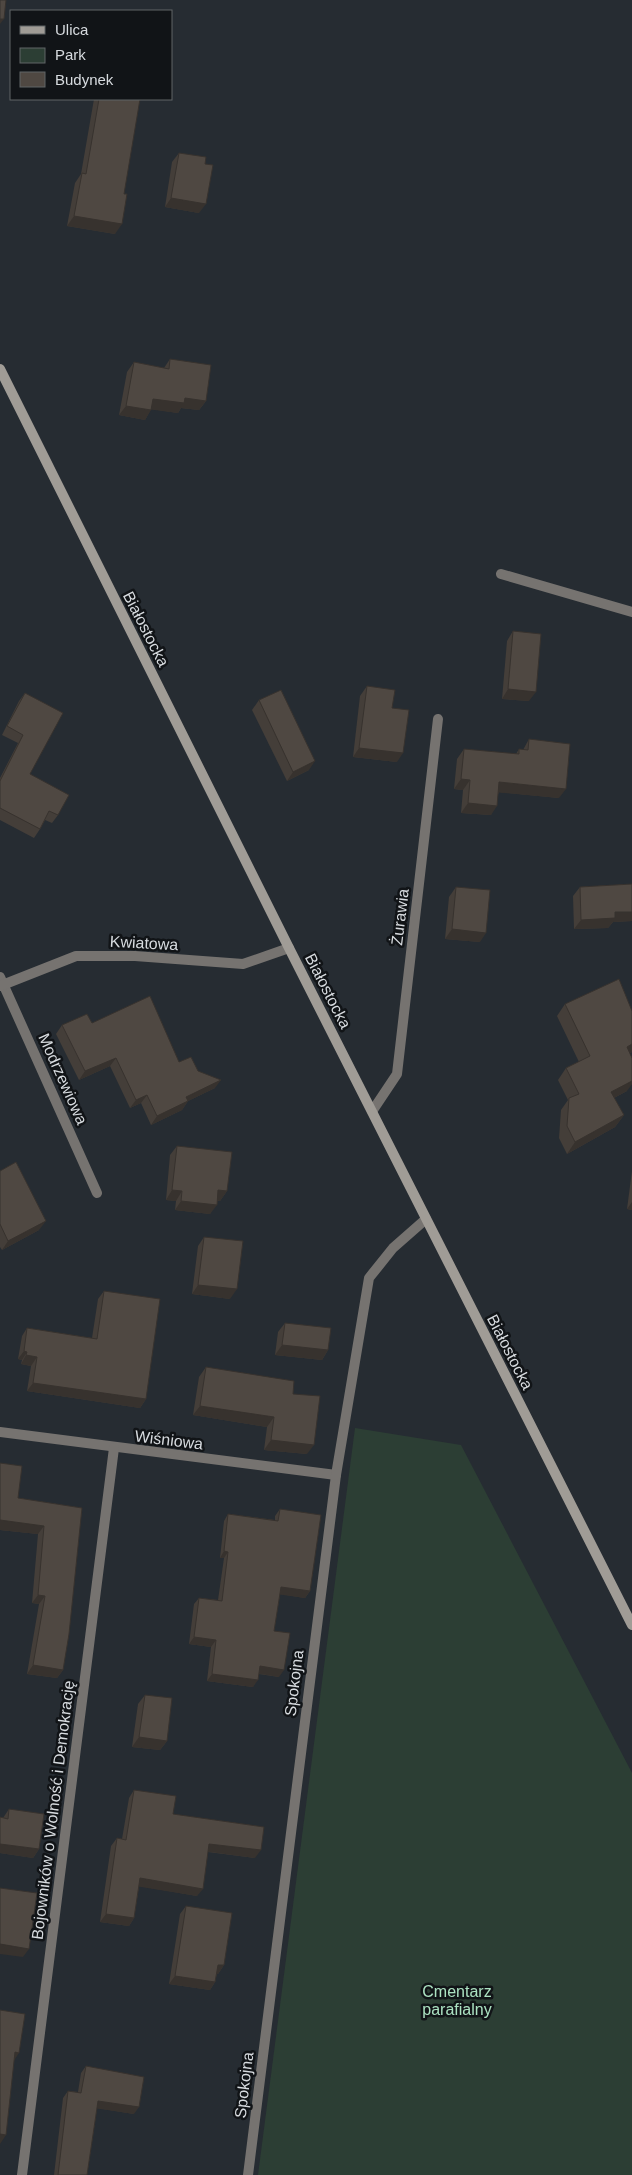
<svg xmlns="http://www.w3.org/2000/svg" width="632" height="2175" viewBox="0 0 632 2175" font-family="Helvetica,sans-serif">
<rect width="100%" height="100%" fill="#262c32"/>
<path fill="#2c3e34" d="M355 1428 461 1445 632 1773V2175H258Z"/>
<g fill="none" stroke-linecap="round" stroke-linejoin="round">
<g stroke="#767370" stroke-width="10">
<path d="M501 574 632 612"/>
<path d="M0 977 97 1193"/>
<path d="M0 986 76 956H135L243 964 289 948"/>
<path d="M373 1110 397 1074 438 719"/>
<path d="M0 1432 336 1475"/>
<path d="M22 2175 114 1448"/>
<path d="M248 2175 336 1475 369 1278 393 1248 426 1219"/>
</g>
<path stroke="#a09c96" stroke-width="10" d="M0 369 289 948 632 1625"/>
</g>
<g fill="#443e39">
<path d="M94 99H140L115 234 67 226 75 183 81 174Z"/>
<path d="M179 153 205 164 199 213 165 207 172 162Z"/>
<path d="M170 359 206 401 199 410 181 408 178 413 151 409 145 420 119 415 127 372 134 362 164 368Z"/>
<path d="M513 631 529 701 502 699 507 641Z"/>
<path d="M367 686 392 708 397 762 353 757 360 696Z"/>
<path d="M25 693 30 774 58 815 52 823 45 820 40 829 34 838 0 820V778L18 743 2 735 19 701Z"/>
<path d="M259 700 309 770 287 781 252 710Z"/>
<path d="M529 739 559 798 499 792 491 815 461 813 463 790 454 789 457 759 464 749 516 754 519 749 523 750Z"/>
<path d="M632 884V921L613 922 608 928 574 929 573 896 580 887Z"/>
<path d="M456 887 480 942 445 939 449 897Z"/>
<path d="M565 1004 632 1011V1052L630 1053 627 1091 614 1098 624 1115 615 1127 567 1154 559 1138 561 1110 568 1100 558 1080 566 1068 579 1062 557 1016Z"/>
<path d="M92 1023 198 1071 215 1088 188 1101 182 1110 151 1125 141 1103 130 1108 110 1066 79 1080 56 1034 62 1025Z"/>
<path d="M177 1146 227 1191 220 1201H217L210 1214 175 1210 176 1201 166 1200 170 1155Z"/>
<path d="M0 1171 39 1230 2 1250 0 1247Z"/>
<path d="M632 1171V1210L627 1209Z"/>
<path d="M204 1237 230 1299 192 1294 198 1246Z"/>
<path d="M104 1291 146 1399 140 1408 27 1391 31 1366 21 1364 22 1360 18 1359 22 1336 27 1328 92 1338 98 1299Z"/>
<path d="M285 1323 328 1350 322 1360 275 1355 278 1332Z"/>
<path d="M206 1367 293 1394 307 1454 264 1450 267 1427 193 1415 199 1377Z"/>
<path d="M0 1463 18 1498 82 1508 63 1670 57 1678 27 1674 39 1604 32 1603 38 1534 0 1530Z"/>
<path d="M280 1509 310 1591 305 1598 280 1594 274 1631 279 1677 259 1674 253 1687 207 1681 211 1647 189 1644 194 1604 199 1598 218 1600 224 1558H220L224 1521 228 1514 275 1520V1516Z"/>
<path d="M145 1695 167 1741 160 1750 132 1747 138 1704Z"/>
<path d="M134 1790 173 1814 255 1858 208 1852 197 1896 139 1886 134 1918 129 1926 100 1922 111 1846 117 1838 122 1839 129 1798Z"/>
<path d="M9 1809 39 1849 33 1858 0 1853V1817L3 1818Z"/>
<path d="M186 1906 224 1965 218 1974 217 1973 215 1982 210 1990 169 1984 180 1914Z"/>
<path d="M86 2066 134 2114 97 2108 87 2175H54L63 2098 68 2091 78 2092 81 2073Z"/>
</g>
<g fill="#37322e">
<path d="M0 19H4L0 24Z"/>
<path d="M171 198 206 204 199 213 165 207Z"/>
<path d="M74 216 122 224 115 234 67 226Z"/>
<path d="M185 398 206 401 199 410 181 408 178 413 147 409 153 399Z"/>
<path d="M126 406 151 410 145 420 119 415Z"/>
<path d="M508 689 536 692 529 701 502 699Z"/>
<path d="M359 748 403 753 397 762 353 757Z"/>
<path d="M315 761 309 770 287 781 293 772Z"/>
<path d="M461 779 470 780 463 790 454 789Z"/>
<path d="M499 782 566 789 559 798 493 792Z"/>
<path d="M468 803 497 806 491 815 461 813Z"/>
<path d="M615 912H632V921L613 922 608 928 574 929 581 920Z"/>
<path d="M452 929 486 933 480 942 445 939Z"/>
<path d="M632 1044V1052L618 1059 627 1047Z"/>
<path d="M116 1058 110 1066 79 1080 85 1071Z"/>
<path d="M221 1080 215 1088 188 1101 182 1110 151 1125 157 1116 186 1097Z"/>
<path d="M632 1081V1084L627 1091 602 1104 611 1092Z"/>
<path d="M147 1095 141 1103 130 1108 136 1100Z"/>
<path d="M624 1115 615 1127 567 1154 575 1142Z"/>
<path d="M172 1190 182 1191 176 1201 166 1200Z"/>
<path d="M218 1190 227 1191 220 1201 211 1200Z"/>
<path d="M181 1201 217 1205 210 1214 175 1210Z"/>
<path d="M632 1202V1210L627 1209Z"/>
<path d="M46 1221 39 1230 2 1250 8 1241Z"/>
<path d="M198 1285 237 1289 230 1299 192 1294Z"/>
<path d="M282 1345 328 1350 322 1360 275 1355Z"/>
<path d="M24 1351 27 1352 22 1360 18 1359Z"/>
<path d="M26 1355 37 1357 31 1366 21 1364Z"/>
<path d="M33 1383 146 1399 140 1408 27 1391Z"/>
<path d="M200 1406 274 1417 267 1427 193 1415Z"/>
<path d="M271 1440 314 1445 307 1454 264 1450Z"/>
<path d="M0 1520 44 1526 38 1534 0 1530Z"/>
<path d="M224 1551 228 1552 224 1558H220Z"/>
<path d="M281 1587 310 1591 305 1598 276 1594Z"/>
<path d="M38 1595 45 1596 39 1604 32 1603Z"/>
<path d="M194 1637 216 1640 211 1647 189 1644Z"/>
<path d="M33 1665 63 1670 57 1678 27 1674Z"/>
<path d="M260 1666 284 1670 279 1677 255 1673Z"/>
<path d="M212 1674 258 1680 253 1687 207 1681Z"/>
<path d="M139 1737 167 1741 160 1750 132 1747Z"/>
<path d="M0 1844 39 1849 33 1858 0 1853Z"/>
<path d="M209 1844 261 1850 255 1858 203 1851Z"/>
<path d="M140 1878 203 1889 197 1896 135 1886Z"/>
<path d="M106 1914 134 1918 129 1926 100 1922Z"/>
<path d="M0 1944 29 1949 23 1957 0 1954Z"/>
<path d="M218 1965H224L218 1974 212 1973Z"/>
<path d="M175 1976 215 1982 210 1990 169 1984Z"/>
<path d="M15 2052 19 2053 13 2062Z"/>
<path d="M98 2101 139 2107 134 2114 94 2108Z"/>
<path d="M0 2134 6 2135 0 2144Z"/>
</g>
<g fill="#4f4842" stroke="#37322e">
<path d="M0 0H6L4 19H0Z"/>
<path d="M99 99H140L124 194H127L122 224 74 216 82 173 86 174Z"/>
<path d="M179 153 206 157 205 164 213 165 206 204 171 198Z"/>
<path d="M170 359 211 365 206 401 185 398 184 403 153 399 151 410 126 406 134 362 169 369Z"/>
<path d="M513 631 541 634 536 692 508 689Z"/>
<path d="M367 686 395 690 392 708 409 710 403 753 359 748Z"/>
<path d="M281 690 315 761 293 772 259 700Z"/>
<path d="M25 693 63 713 30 774 69 795 58 815 49 811 40 829 0 808V781L23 735 7 726Z"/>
<path d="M529 739 570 744 566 789 499 782 497 806 468 803 470 780 461 779 464 749 519 754V749L528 750Z"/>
<path d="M632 884V912H615V918L581 920 580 887Z"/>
<path d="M456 887 490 890 486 933 452 929Z"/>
<path d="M619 979 632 1011V1044L627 1047 632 1058V1081L611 1092 624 1115 575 1142 567 1126 569 1098 579 1094 566 1068 590 1056 565 1004Z"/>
<path d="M150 996 179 1062 191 1057 198 1071 221 1080 186 1097 188 1101 157 1116 147 1095 136 1100 116 1058 85 1071 62 1025 87 1014 92 1023Z"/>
<path d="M177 1146 232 1152 227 1191 218 1190 217 1205 181 1201 182 1191 172 1190Z"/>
<path d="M16 1162 46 1221 8 1241 0 1224V1171Z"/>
<path d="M204 1237 243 1241 237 1289 198 1285Z"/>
<path d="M104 1291 160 1299 146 1399 33 1383 37 1357 26 1355 27 1352 24 1351 27 1328 97 1339Z"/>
<path d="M285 1323 331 1328 328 1350 282 1345Z"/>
<path d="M206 1367 294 1381 293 1394 320 1396 314 1445 271 1440 274 1417 200 1406Z"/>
<path d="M0 1463 22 1466 18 1498 82 1508 69 1634 63 1670 33 1665 45 1596 38 1595 44 1526 0 1520Z"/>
<path d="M280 1509 321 1515 310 1591 281 1587 274 1631 290 1633 284 1670 260 1666 258 1680 212 1674 216 1640 194 1637 199 1598 222 1601 228 1552 224 1551 228 1514 278 1521Z"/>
<path d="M145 1695 172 1698 167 1741 139 1737Z"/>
<path d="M134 1790 176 1796 173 1814 264 1827 261 1850 209 1844 203 1889 140 1878 134 1918 106 1914 117 1838 126 1840Z"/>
<path d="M9 1809 44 1814 39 1849 0 1844V1817L8 1819Z"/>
<path d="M0 1888 37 1893 29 1949 0 1944Z"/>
<path d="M186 1906 232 1913 224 1965H218L215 1982 175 1976Z"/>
<path d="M0 2010 25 2014 19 2053 15 2052 6 2135 0 2134Z"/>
<path d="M86 2066 144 2077 139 2107 98 2101 87 2175H58L68 2091 81 2093Z"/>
</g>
<g text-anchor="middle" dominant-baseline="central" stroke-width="5" stroke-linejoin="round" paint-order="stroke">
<g font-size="16" fill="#d7dbdf" stroke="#111417">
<text transform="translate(146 629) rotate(63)">Białostocka</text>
<text transform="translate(400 917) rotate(-83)">Żurawia</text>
<text transform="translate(144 943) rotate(3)">Kwiatowa</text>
<text transform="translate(328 991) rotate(63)">Białostocka</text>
<text transform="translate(63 1079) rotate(66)">Modrzewiowa</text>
<text transform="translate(510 1352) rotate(63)">Białostocka</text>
<text transform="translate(169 1440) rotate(7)">Wiśniowa</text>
<text transform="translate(294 1683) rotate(-83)">Spokojna</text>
<text transform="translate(53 1810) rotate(-83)">Bojowników o Wolność i Demokrację</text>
<text transform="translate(244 2085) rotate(-83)">Spokojna</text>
</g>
<g font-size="16" fill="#ace2c2" stroke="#111417">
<text x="457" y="1991">Cmentarz<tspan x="457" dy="18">parafialny</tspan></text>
</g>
</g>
<rect x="10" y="10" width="162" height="90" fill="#111417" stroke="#606467"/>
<rect x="20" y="26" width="25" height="8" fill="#a09c96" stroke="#606467"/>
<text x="55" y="35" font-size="15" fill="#d7dbdf">Ulica</text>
<rect x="20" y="48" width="25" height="15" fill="#2c3e34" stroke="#606467"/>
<text x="55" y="60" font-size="15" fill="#d7dbdf">Park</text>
<rect x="20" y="72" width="25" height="15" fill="#4f4842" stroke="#606467"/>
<text x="55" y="85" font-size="15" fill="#d7dbdf">Budynek</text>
</svg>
